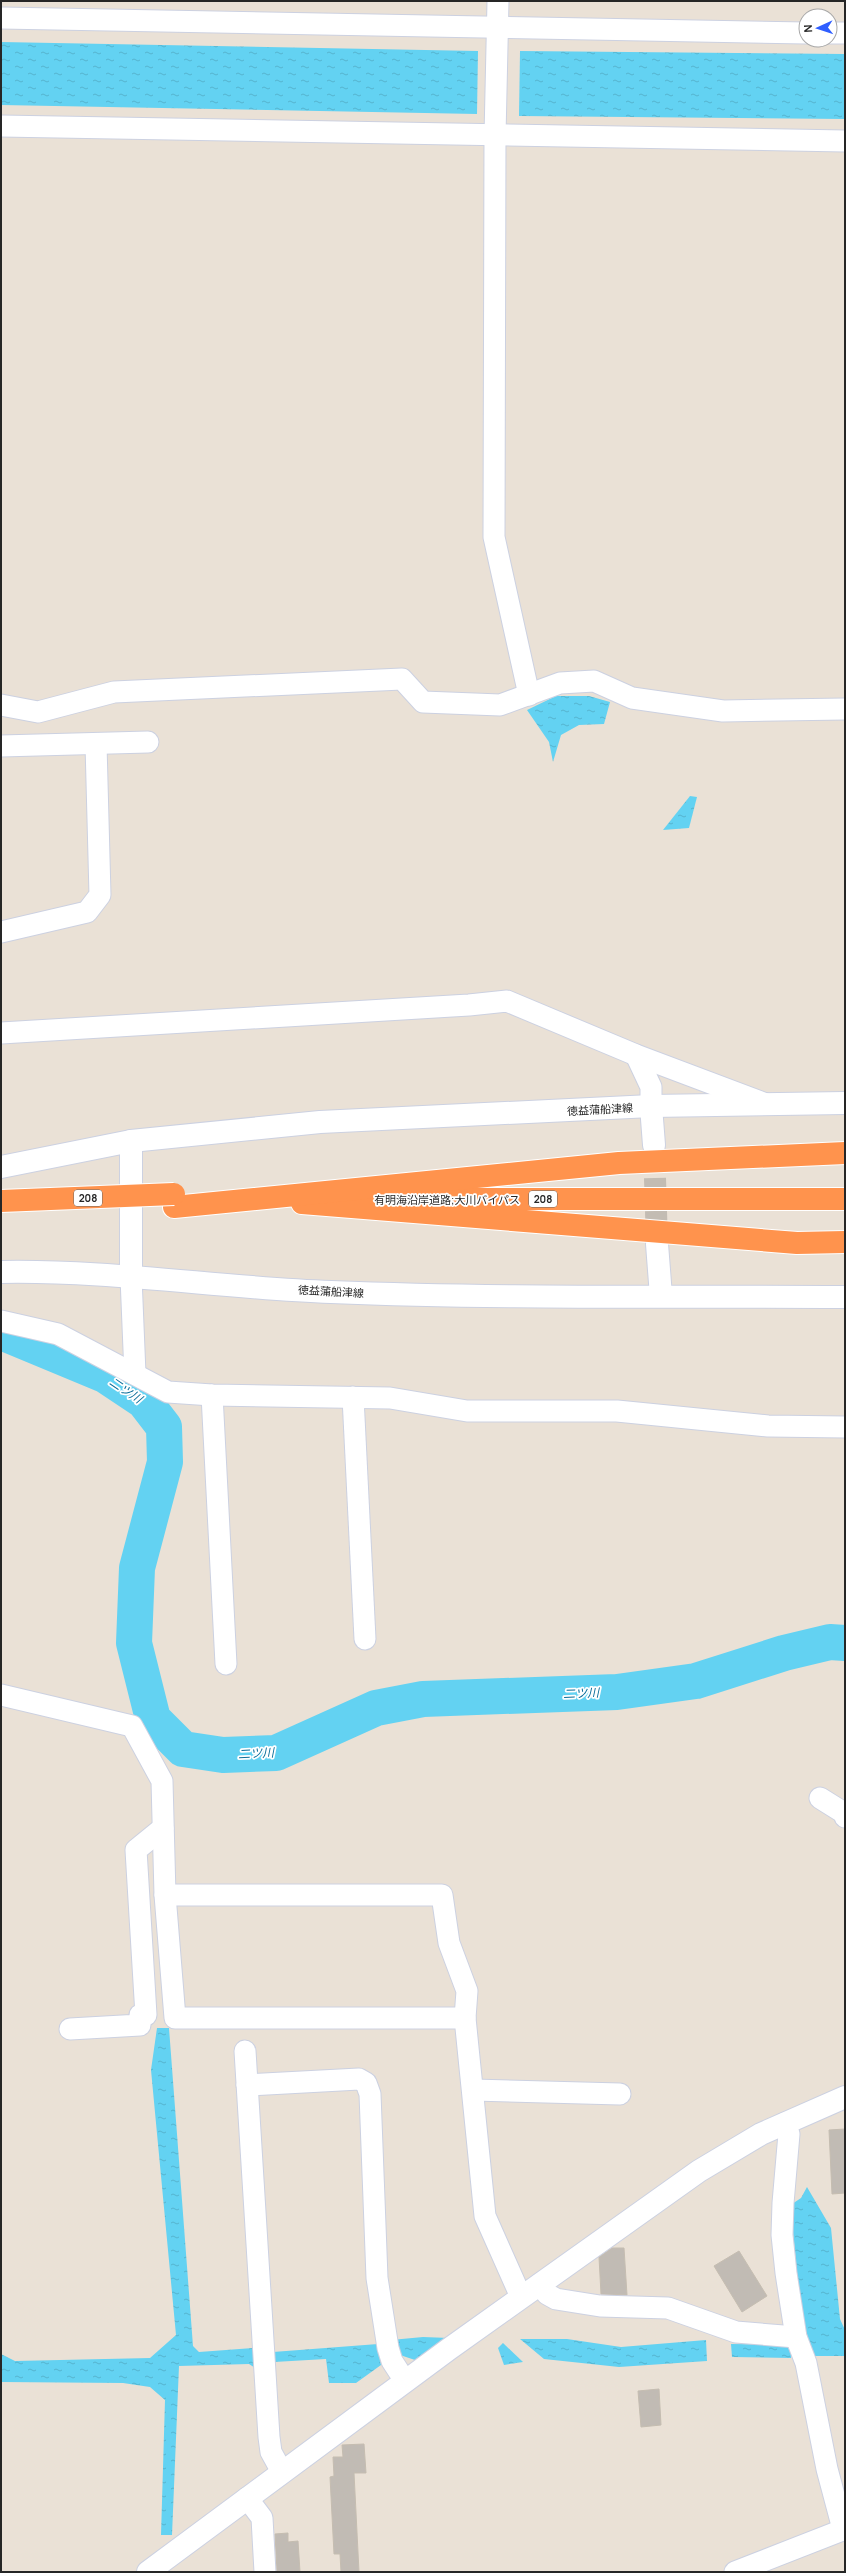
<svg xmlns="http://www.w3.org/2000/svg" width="846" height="2573" viewBox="0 0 846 2573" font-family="Manrope,'Noto Sans JP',sans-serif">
<defs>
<pattern id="water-ripples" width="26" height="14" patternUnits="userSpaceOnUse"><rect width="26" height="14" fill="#63d2f2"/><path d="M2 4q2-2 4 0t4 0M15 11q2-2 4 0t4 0" fill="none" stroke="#56b4cf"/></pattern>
</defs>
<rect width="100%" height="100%" fill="#eae1d6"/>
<g fill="url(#water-ripples)">
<path d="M1 42 478 51 477 114 1 105Z"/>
<path d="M520 51 845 54V119L519 116Z"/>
<path d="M556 696H589L610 702 604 724 579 725 561 735 553 762 549 742 527 710Z"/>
<path d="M690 796 697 797 689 828 663 830Z"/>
<path d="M157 2028H169L193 2346 199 2352 253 2348 257 2369 249 2364 179 2366 172 2535H161L165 2400 150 2387 123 2383 1 2382V2354L15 2361 150 2358 176 2335 151 2070Z"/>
<path d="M807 2187 831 2228 840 2319 845 2330V2356H813L802 2322 791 2212 792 2204 801 2198Z"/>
<path d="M423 2337 449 2338 421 2362 394 2353 391 2340Z"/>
<path d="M520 2339H567L621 2347 706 2340 707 2361 619 2367 544 2359Z"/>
<path d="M503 2343 523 2362 504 2365 498 2348Z"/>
<path d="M378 2344 381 2365 356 2383H329L326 2359 274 2362 273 2352Z"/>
<path d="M731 2344 791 2345V2358L732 2357Z"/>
</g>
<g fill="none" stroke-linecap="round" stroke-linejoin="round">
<path stroke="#63d2f2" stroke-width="36" d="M1 1332 105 1375 144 1401 164 1427 165 1462 137 1568 134 1643 153 1719 183 1749 223 1755 276 1753 376 1708 423 1699 617 1692 696 1681 784 1653 830 1642 845 1643"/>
</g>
<g fill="#c1bbb4" stroke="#c5bdb1">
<path d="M845 2129V2193L832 2194 829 2130Z"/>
<path d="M612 2248H624L627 2295 601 2294 599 2257Z"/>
<path d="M739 2251 767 2296 742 2312 714 2266Z"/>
<path d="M659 2389 661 2425 641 2427 638 2391Z"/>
<path d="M364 2444 366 2473H354L359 2572H341L340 2554H334L330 2477 334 2476 333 2457H343L342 2445Z"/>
<path d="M288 2533V2542L298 2541 300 2572H277L275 2534Z"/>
</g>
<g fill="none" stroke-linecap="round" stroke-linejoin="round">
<path stroke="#c3bcb3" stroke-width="22" stroke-dasharray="22 11" stroke-linecap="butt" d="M654 1145 657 1244"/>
<g stroke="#ccd1e1" stroke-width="23">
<g id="street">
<path d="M498 1 495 136 494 537 529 695"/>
<path d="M1 18 806 33"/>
<path d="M830 33H845"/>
<path d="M1 126 845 141"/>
<path d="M1 705 38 712 114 692 402 679 423 702 500 705 560 683 594 681 632 698 723 711 845 709"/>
<path d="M1 746 148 742"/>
<path d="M1 932 87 912 100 895 96 744"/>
<path d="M1 1033 469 1005 507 1001 636 1055 766 1104"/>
<path d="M636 1055 651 1087V1106"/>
<path d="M131 1277 135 1374"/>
<path d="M1 1321 58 1334 168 1392 212 1395 390 1398 467 1411H617L768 1426 845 1427"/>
<path d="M212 1395 226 1664"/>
<path d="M353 1397 365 1639"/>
<path d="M1 1695 132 1726 162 1781 165 1895 175 2018H465L485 2216 521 2297"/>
<path d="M820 1798 844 1813 845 1817"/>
<path d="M165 1895H442L449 1943 467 1991 465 2018"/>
<path d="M70 2029 140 2025V2015H146L136 1850 163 1828"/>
<path d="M245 2051 269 2437 271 2452 282 2472"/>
<path d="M247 2085 359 2079 366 2083 370 2094 377 2278 388 2348 392 2361 405 2381"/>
<path d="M473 2090 620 2094"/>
<path d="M785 2123 789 2134 783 2203 782 2235 786 2273 796 2337 806 2363 827 2469 843 2529"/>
<path d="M540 2284 547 2294 556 2299 600 2306 668 2308 736 2332 796 2337"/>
<path d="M247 2498 262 2518 265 2572"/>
<path d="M735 2572 845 2529"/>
</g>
</g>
<g stroke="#ccd1e1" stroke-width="24">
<g id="secondary">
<path d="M651 1106 654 1145"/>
<path d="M131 1141V1277"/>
<path d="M1 1167 131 1141 320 1122 651 1106 845 1103"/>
<path d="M657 1244 661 1296"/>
<path d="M1 1272C111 1270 221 1288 331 1292 502 1299 674 1296 845 1297"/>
<path d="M148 2572 449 2349 699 2171 761 2134 845 2097"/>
</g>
</g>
<g stroke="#fff" stroke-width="24">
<g id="highway">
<path d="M372 1199H845"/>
<path d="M302 1203 797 1243 845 1242"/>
<path d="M174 1207 619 1163 845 1153"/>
</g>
</g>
<use href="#street" stroke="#fff" stroke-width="21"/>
<use href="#secondary" stroke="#fff" stroke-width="22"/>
<use href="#highway" stroke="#ff934d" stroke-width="22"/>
<g stroke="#fff" stroke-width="24" stroke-linecap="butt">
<path id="highway-bridge" d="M1 1201 174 1194"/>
</g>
<use href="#highway-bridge" stroke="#ff934d" stroke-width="22"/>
</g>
<g text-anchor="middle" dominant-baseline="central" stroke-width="3.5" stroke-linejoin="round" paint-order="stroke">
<g fill="#fff" stroke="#676767" stroke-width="1">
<rect x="74" y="1190" width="28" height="16" rx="3"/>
<rect x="529" y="1191" width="28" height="16" rx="3"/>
</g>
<g font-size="10" font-weight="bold" fill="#262626">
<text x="88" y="1198">208</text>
<text x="543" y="1199">208</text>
</g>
<g font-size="11" fill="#262626" stroke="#fff">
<text transform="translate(600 1109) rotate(-3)">徳益蒲船津線</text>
<text x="447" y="1199">有明海沿岸道路;大川バイパス</text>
<text transform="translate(331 1291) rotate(3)">徳益蒲船津線</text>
</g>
<g font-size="12" font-style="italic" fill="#086d99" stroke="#fff">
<text transform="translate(126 1390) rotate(34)">二ツ川</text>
<text transform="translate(581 1693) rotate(-2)">二ツ川</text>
<text transform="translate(256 1753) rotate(-3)">二ツ川</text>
</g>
</g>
<rect width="846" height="2573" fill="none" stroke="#262626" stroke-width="4"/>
<g transform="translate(818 28) rotate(267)"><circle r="19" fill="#ffffff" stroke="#a8a8a8"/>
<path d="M0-3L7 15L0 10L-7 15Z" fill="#2f5eff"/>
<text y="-6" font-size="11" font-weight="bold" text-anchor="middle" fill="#262626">N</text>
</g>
</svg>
